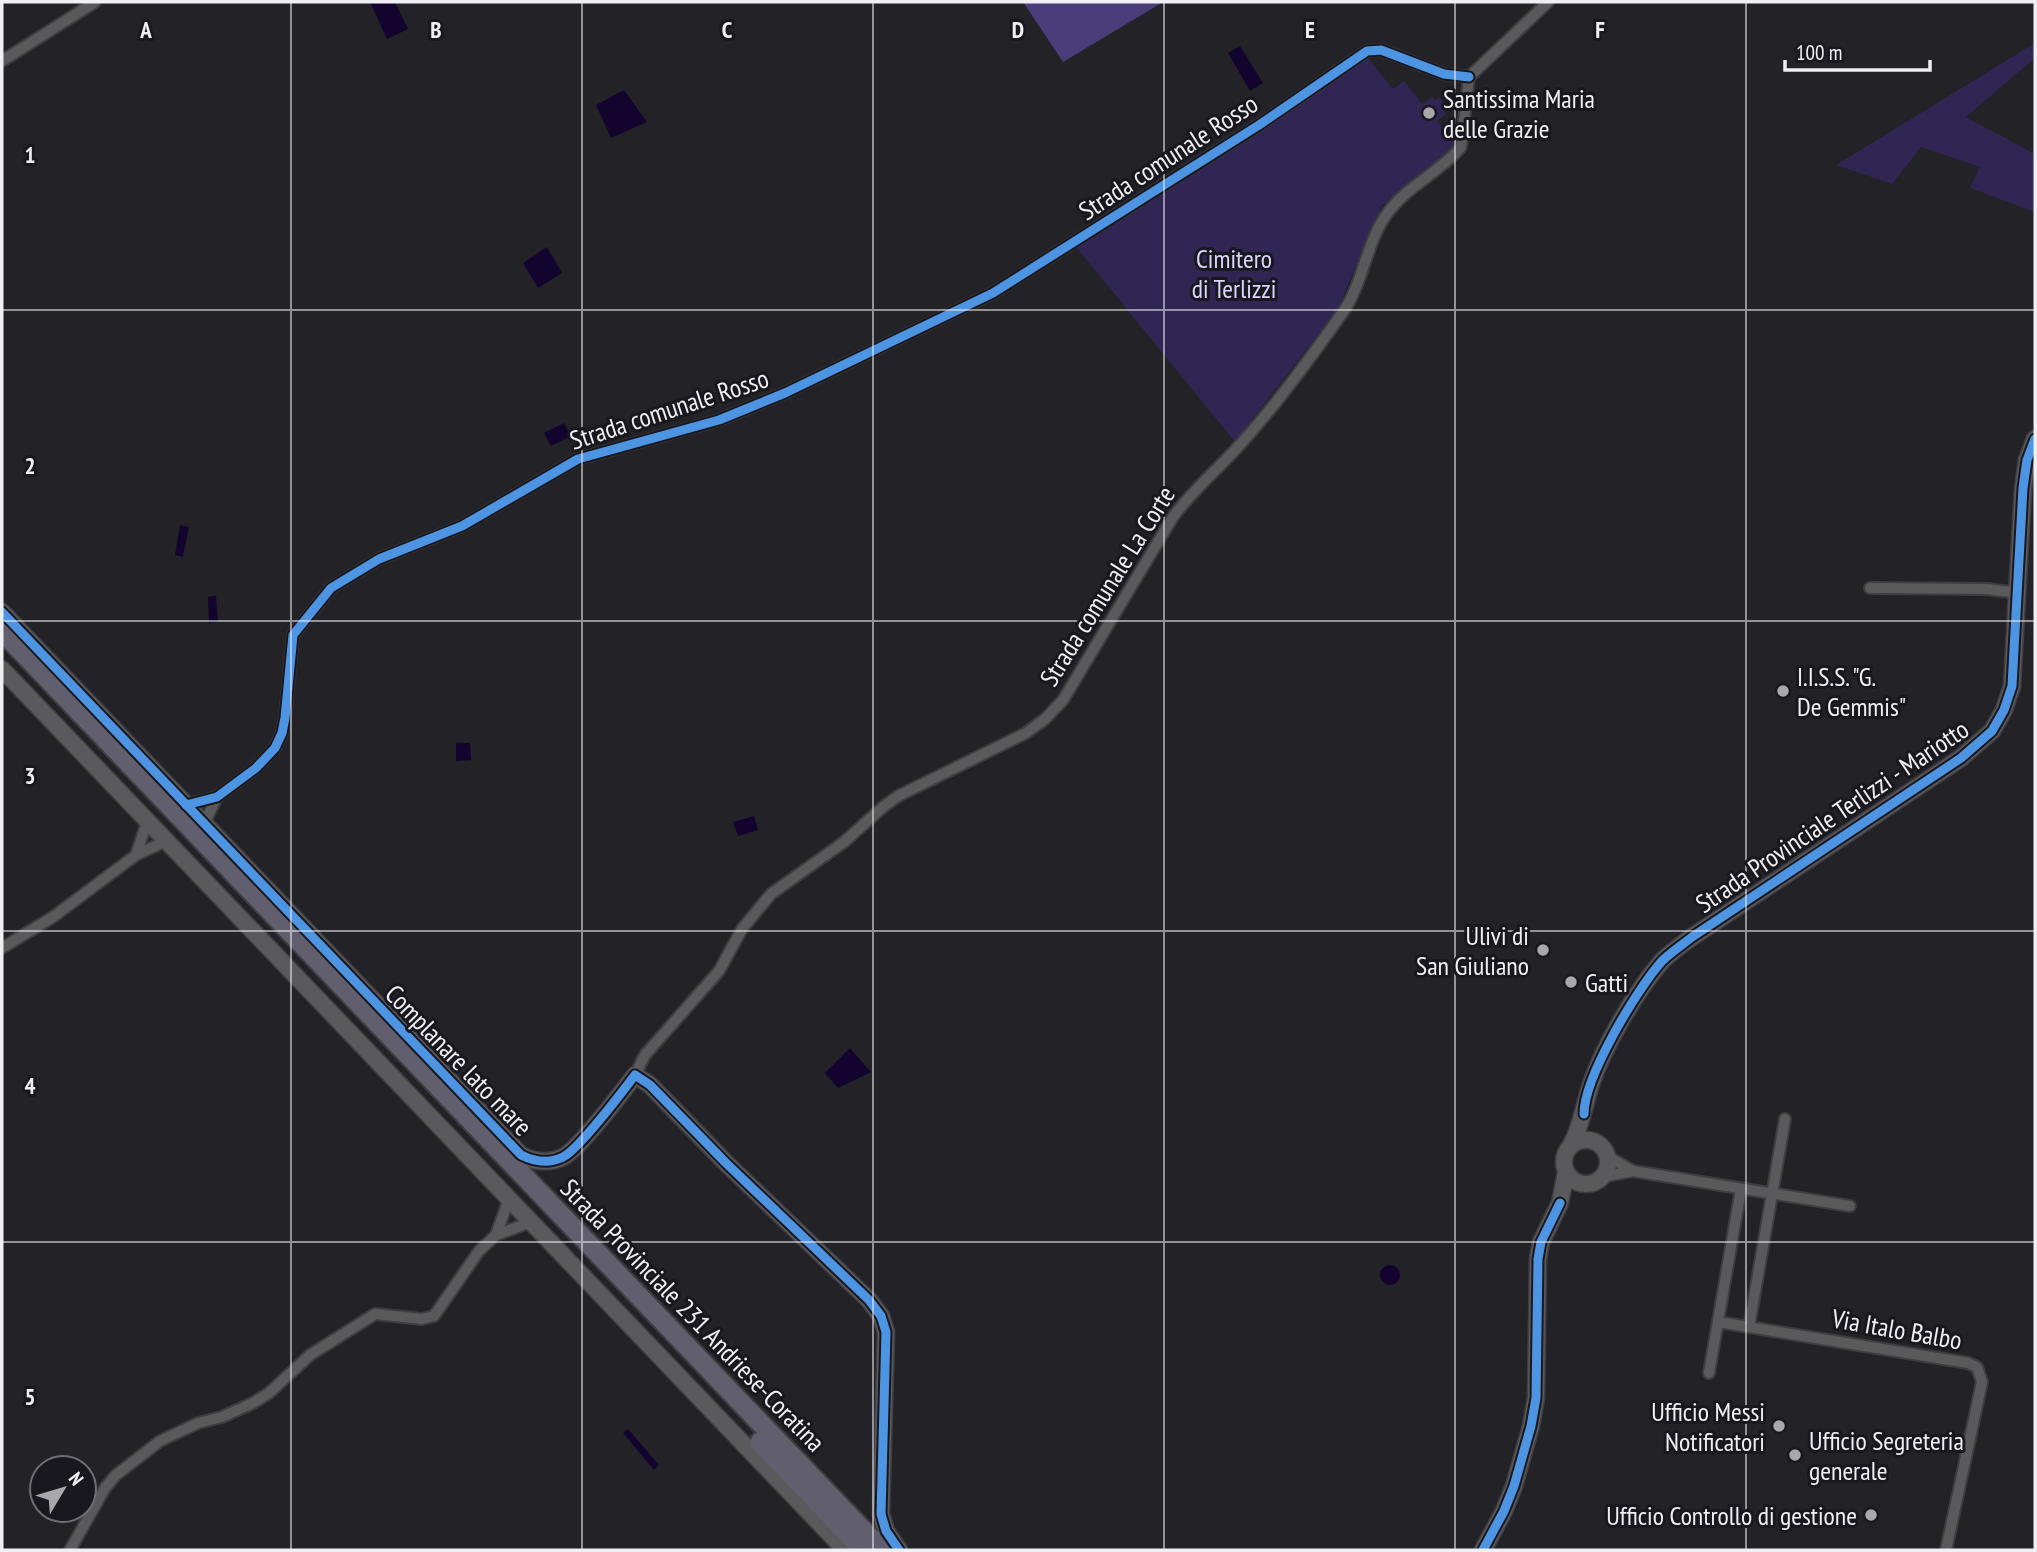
<svg xmlns="http://www.w3.org/2000/svg" width="2037" height="1552" viewBox="0 0 2037 1552" font-family="'PT Sans Narrow',sans-serif">
<rect width="100%" height="100%" fill="#232227"/>
<g fill="#302553">
<path d="M2035 43V58L1966 117 2035 154V212L1970 188 1980 167 1921 147 1892 184 1836 165Z"/>
<path d="M1367 57 1393 89 1404 81 1422 104 1432 97 1435 100 1439 97 1447 107 1443 110 1446 114 1437 121 1456 145 1382 206 1337 310 1235 442 1077 248 1246 141 1304 98Z"/>
</g>
<path fill="#4a3d79" d="M1023 2H1163L1063 62Z"/>
<g fill="#13042f">
<path d="M370 2H395L408 29 387 39Z"/>
<path d="M1240 46 1263 83 1250 91 1228 53Z"/>
<path d="M624 90 647 122 611 138 596 105Z"/>
<path d="M547 247 562 273 538 288 523 263Z"/>
<path d="M564 423 571 436 551 446 544 433Z"/>
<path d="M180 525 189 527 183 557 175 555Z"/>
<path d="M216 596 218 622 209 623 208 597Z"/>
<path d="M456 743H470L471 760 456 761Z"/>
<path d="M754 816 758 830 738 836 733 822Z"/>
<path d="M850 1048 871 1072 838 1088 825 1073Z"/>
<circle cx="1390" cy="1275" r="10"/>
<path d="M628 1429 659 1465 654 1470 623 1433Z"/>
</g>
<g fill="none" stroke-linecap="round" stroke-linejoin="round">
<g stroke="#3e3d41" stroke-width="14">
<g id="street">
<path d="M2 61 95 2"/>
<path d="M1469 77 1548 2"/>
<path d="M1870 588 1987 589 2018 593"/>
<path d="M186 805 217 797 256 768 275 748 282 733 285 718 293 635 331 588 379 559 462 526 578 459 719 420 785 393 993 293 1259 125 1367 51 1381 50 1444 74 1469 77"/>
<path d="M204 824 217 797"/>
<path d="M136 855 147 822"/>
<path d="M2 948 53 917 136 855 166 841"/>
<path d="M635 1075 645 1055 719 971 742 929 771 894 844 842 883 807 898 796 1026 733 1045 719 1063 700 1173 517C1194 488 1222 466 1245 439 1280 400 1312 356 1343 312 1364 282 1366 241 1389 211 1409 185 1440 172 1461 147L1469 77"/>
<path d="M1607 1156 1633 1171"/>
<path d="M1602 1177 1633 1171 1850 1206"/>
<path d="M496 1235 509 1199"/>
<path d="M1718 1322 1968 1363 1977 1367 1982 1382 1946 1550"/>
<path d="M1749 1327 1785 1119"/>
<path d="M1709 1373 1741 1189"/>
<path d="M70 1550 105 1488 116 1475 160 1441 198 1423 222 1417 253 1403 269 1393 310 1355 375 1314 422 1319 434 1316 479 1251 496 1235 531 1222"/>
</g>
</g>
<g stroke="#3e3d41" stroke-width="19">
<g id="secondary">
<path d="M2 612 521 1155C535 1162 549 1164 563 1157 578 1150 623 1091 635 1075L650 1085 726 1163 869 1300 881 1316 886 1332 881 1514 886 1531 899 1550"/>
<path d="M2 669 845 1550"/>
<circle cx="1586" cy="1162" r="22"/>
<path d="M1571 1145C1582 1125 1584 1105 1591 1084 1604 1046 1636 991 1662 961 1671 952 1681 945 1692 937L1961 758 1992 731 2004 710 2012 686 2023 488 2027 460 2035 439"/>
<path d="M1483 1550 1504 1511 1514 1486 1531 1426 1536 1398 1538 1259 1541 1242 1560 1203 1566 1172"/>
</g>
</g>
<g stroke="#3e3d41" stroke-width="23">
<g id="highway">
<path d="M2 631 882 1550"/>
<path d="M760 1442 863 1550"/>
</g>
</g>
<use href="#street" stroke="#5a5a5d" stroke-width="10"/>
<use href="#secondary" stroke="#5a5a5d" stroke-width="16"/>
<use href="#highway" stroke="#615e6d" stroke-width="19"/>
<g stroke="#19181f" stroke-width="13">
<g id="cycleway">
<path d="M2 612 521 1155C535 1162 549 1164 563 1157 578 1150 623 1091 635 1075L650 1085 726 1163 869 1300 881 1316 886 1332 881 1514 886 1531 899 1550"/>
<path d="M186 805 217 797 256 768 275 748 282 733 285 718 293 635 331 588 379 559 462 526 578 459 719 420 785 393 993 293 1259 125 1367 51 1381 50 1444 74 1469 77"/>
<path d="M1584 1114C1584 1077 1637 989 1662 961 1671 952 1682 945 1692 937L1961 758 1992 731 2004 710 2012 686 2023 488 2027 460 2035 439"/>
<path d="M1483 1550 1504 1511 1514 1486 1531 1426 1536 1398 1538 1259 1541 1242 1560 1203"/>
</g>
</g>
<use href="#cycleway" stroke="#4d94e3" stroke-width="9"/>
</g>
<path fill="none" stroke="#f0eff4" stroke-width="2" stroke-opacity="0.55" d="M291 2V1550M582 2V1550M873 2V1550M1164 2V1550M1455 2V1550M1746 2V1550M2 310H2035M2 621H2035M2 931H2035M2 1242H2035"/>
<g fill="#a8a7ac" stroke="#19181f" stroke-width="2.5">
<circle cx="1429" cy="113" r="7"/>
<circle cx="1783" cy="691" r="7"/>
<circle cx="1543" cy="950" r="7"/>
<circle cx="1571" cy="982" r="7"/>
<circle cx="1779" cy="1426" r="7"/>
<circle cx="1795" cy="1455" r="7"/>
<circle cx="1871" cy="1515" r="7"/>
</g>
<g text-anchor="middle" dominant-baseline="central" stroke-width="6" stroke-linejoin="round" paint-order="stroke">
<g font-size="26" fill="#f0eff4" stroke="#19181f" text-anchor="start">
<text x="1443" y="98">Santissima Maria<tspan x="1443" dy="30">delle Grazie</tspan></text>
<text x="1797" y="676">I.I.S.S. "G.<tspan x="1797" dy="30">De Gemmis"</tspan></text>
<text x="1529" y="935" text-anchor="end">Ulivi di<tspan x="1529" dy="30">San Giuliano</tspan></text>
<text x="1585" y="982">Gatti</text>
<text x="1765" y="1411" text-anchor="end">Ufficio Messi<tspan x="1765" dy="30">Notificatori</tspan></text>
<text x="1809" y="1440">Ufficio Segreteria<tspan x="1809" dy="30">generale</tspan></text>
<text x="1857" y="1515" text-anchor="end">Ufficio Controllo di gestione</text>
</g>
<g font-size="26" fill="#f0eff4" stroke="#19181f">
<text transform="translate(1168 157) rotate(-33)">Strada comunale Rosso</text>
<text transform="translate(669 409) rotate(-18)">Strada comunale Rosso</text>
<text transform="translate(1107 586) rotate(-58)">Strada comunale La Corte</text>
<text transform="translate(1832 816) rotate(-34)">Strada Provinciale Terlizzi - Mariotto</text>
<text transform="translate(459 1060) rotate(46)">Complanare lato mare</text>
<text transform="translate(693 1315) rotate(46)">Strada Provinciale 231 Andriese-Coratina</text>
<text transform="translate(1897 1329) rotate(10)">Via Italo Balbo</text>
</g>
<g font-size="26" fill="#dbd5ff" stroke="#19181f">
<text x="1234" y="258">Cimitero<tspan x="1234" dy="30">di Terlizzi</tspan></text>
</g>
</g>
<g font-size="23" text-anchor="middle" font-weight="bold" fill="#f0eff4" stroke="#19181f" stroke-width="6" stroke-linejoin="round" paint-order="stroke">
<text x="146" y="38">A</text>
<text x="436" y="38">B</text>
<text x="727" y="38">C</text>
<text x="1018" y="38">D</text>
<text x="1310" y="38">E</text>
<text x="1600" y="38">F</text>
<text x="30" y="163">1</text>
<text x="30" y="474">2</text>
<text x="30" y="784">3</text>
<text x="30" y="1094">4</text>
<text x="30" y="1405">5</text>
</g>
<rect width="2037" height="1552" fill="none" stroke="#f0eff4" stroke-width="7"/>
<g transform="translate(63 1489) rotate(52)"><circle r="33" fill="#19181f" stroke="#6f6e74" stroke-width="2"/>
<path d="M0-5L12 26L0 18L-12 26Z" fill="#a8a7ac"/>
<text y="-10" font-size="19" font-weight="bold" text-anchor="middle" fill="#f0eff4">N</text>
</g>
<path d="M1785 60v10h145v-10" fill="none" stroke="#f0eff4" stroke-width="3.5"/>
<text x="1796" y="60" font-size="21" fill="#f0eff4" stroke="#19181f" stroke-width="5" paint-order="stroke">100 m</text>
</svg>
